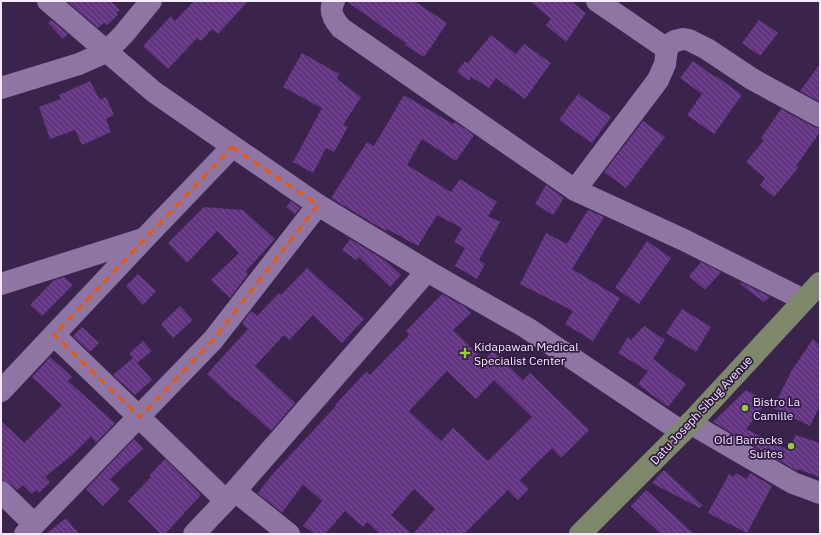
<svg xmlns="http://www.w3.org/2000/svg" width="821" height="535" viewBox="0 0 821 535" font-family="'IBM Plex Sans',sans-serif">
<defs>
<pattern id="building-back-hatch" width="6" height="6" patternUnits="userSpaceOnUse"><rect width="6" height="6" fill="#623482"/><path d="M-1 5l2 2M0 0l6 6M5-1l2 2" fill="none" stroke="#795295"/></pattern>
</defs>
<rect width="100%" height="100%" fill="#3b244c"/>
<g fill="url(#building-back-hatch)" fill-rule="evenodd">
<path d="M71 1H111L120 10 116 13 118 15 107 25 104 23 98 28 69 3Z"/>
<path d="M194 1H248L218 34 212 29 201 41 197 38 168 69 143 46 171 16 175 21Z"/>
<path d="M346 1H414L447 23 424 57 405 45 406 43Z"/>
<path d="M530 1H571L586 13 566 42 546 25 551 19Z"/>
<path d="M51 20 68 34 63 39 48 23Z"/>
<path d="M759 20 778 33 760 56 742 43Z"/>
<path d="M491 35 516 54 524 44 551 63 525 99 496 78 489 88 471 77 469 81 457 72 465 61 468 63Z"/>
<path d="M302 53 339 74 337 79 361 97 343 125 348 127 334 152 326 148 313 173 293 162 322 108 283 87Z"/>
<path d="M693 61 715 77 716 76 742 95 714 134 687 115 702 94 680 78Z"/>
<path d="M820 64V102L800 91Z"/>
<path d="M90 81 100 100 106 97 114 115 106 119 111 132 82 145 75 130 50 139 39 107 61 99 59 95Z"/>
<path d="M578 94 611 117 592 143 559 120Z"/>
<path d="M404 95 453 124 455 122 474 135 456 161 422 139 407 165 451 192 460 179 497 202 488 216 500 222 479 260 485 264 477 279 455 266 465 248 454 242 462 228 437 215 418 246 387 229 386 231 331 198 367 142 374 146Z"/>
<path d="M781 109 814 127 820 128V132L796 166 798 168 774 197 760 185 765 178 746 162 764 140 761 138Z"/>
<path d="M643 121 665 137 626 188 604 172Z"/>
<path d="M546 185 564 198 553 215 535 204Z"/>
<path d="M291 201 300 208 295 214 286 207Z"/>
<path d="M204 207 243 210 275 239 246 271 248 274 230 298 211 280 239 253 217 231 187 263 168 243Z"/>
<path d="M588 210 604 217 572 269 620 298 593 341 565 324 573 311 520 284 546 233 567 244Z"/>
<path d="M350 239 386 261 401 275 390 287 359 257 356 260 342 250Z"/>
<path d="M647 241 671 258 639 304 615 288Z"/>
<path d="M701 262 721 272 705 290 689 276Z"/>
<path d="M307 268 364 319 342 343 313 315 289 340 284 335 255 366 295 403 271 431 237 400 236 401 207 374 248 329 242 323 251 311 257 316 279 293 281 295Z"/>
<path d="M138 274 156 291 143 305 126 286Z"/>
<path d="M64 277 73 285 42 316 30 305 54 280Z"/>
<path d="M741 282 770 297 764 302 740 284Z"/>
<path d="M442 294 465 307 471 313 453 330 484 360 493 351 523 380 530 373 589 430 561 458 552 448 520 480 529 489 518 500 508 490 464 534H413L435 509 414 489 391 515 412 534H380L367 522 363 527 345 511 325 534H315L303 526 322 501 303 484 282 513 258 493 271 476 336 406 335 405 366 372 370 375 409 335 406 331ZM447 371 476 399 494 380 532 417 488 461 453 428 441 441 409 411Z"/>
<path d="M180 306 193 320 173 338 161 324Z"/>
<path d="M682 309 711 327 696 352 666 333Z"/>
<path d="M644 326 665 340 653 359 686 384 668 407 638 384 648 371 618 353 628 337 631 340Z"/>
<path d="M82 327 99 343 90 352 73 336Z"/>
<path d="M813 339 820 346V406L810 426 773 408 792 370Z"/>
<path d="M143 341 152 351 137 363 152 380 135 395 113 375 133 358 129 354Z"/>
<path d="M50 357 72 377 68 381 115 423 96 443 91 436 73 454 45 477 50 482 39 493 36 490 32 494 23 485 17 490 9 483 1 480V421L24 443 62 405 32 377Z"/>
<path d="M746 390 767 402 746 429 788 450 796 435 820 443V477L798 469 797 471 713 422Z"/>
<path d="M134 439 143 449 110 479 120 489 103 506 86 489Z"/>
<path d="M165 459 201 495 165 534H161L128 501 151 477 149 476Z"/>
<path d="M664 470 702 505 700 508 652 483Z"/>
<path d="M736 473 747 479 750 473 772 486 747 533 708 513 729 474 734 477Z"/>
<path d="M646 490 694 534H661L631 506Z"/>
<path d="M66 518 79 534H46Z"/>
</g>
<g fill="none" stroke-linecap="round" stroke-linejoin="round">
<g stroke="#8e75a3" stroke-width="22">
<path d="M48 1 154 92 318 205"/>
<path d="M334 1C328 11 334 20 341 28L575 190 684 240 804 300"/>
<path d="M597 1 667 49"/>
<path d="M1 88 79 64 106 52 123 35 151 1"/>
<path d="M575 190 658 80 665 64 667 49 670 44 675 41 683 39 689 40 707 49 752 79 820 116"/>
<path d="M1 284 143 239"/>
<path d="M54 335 225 500"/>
<path d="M1 391 144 239 232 147"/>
<path d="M690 423 793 483 820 493"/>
<path d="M235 491 289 534"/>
<path d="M1 492 34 524"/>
<path d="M25 534 213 340 318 205 427 271 527 328 682 432"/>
<path d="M194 534 235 491 427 271"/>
</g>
<path stroke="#7e896c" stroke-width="22" d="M580 534 682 432 820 283"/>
</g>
<path fill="none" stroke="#e8590c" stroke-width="3" stroke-dasharray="8 5" stroke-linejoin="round" d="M232 147 318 205 213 340 140 417 54 335Z"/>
<g fill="#93cd3e" stroke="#311a41" stroke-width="1.5">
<path d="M463 347h4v4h4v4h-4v4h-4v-4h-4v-4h4z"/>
<circle cx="745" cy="408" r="4"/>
<circle cx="791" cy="446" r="4"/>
</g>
<g text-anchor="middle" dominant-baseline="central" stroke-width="3.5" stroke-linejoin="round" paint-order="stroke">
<g font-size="12" fill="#f5eaff" stroke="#311a41" text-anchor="start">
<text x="474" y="346">Kidapawan Medical<tspan x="474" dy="14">Specialist Center</tspan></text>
<text x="753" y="401">Bistro La<tspan x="753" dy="14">Camille</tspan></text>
<text x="783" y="439" text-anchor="end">Old Barracks<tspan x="783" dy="14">Suites</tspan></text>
</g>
<g font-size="12" fill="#f5eaff" stroke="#311a41">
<text transform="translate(701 410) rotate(-47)">Datu Joseph Sibug Avenue</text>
</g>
</g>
<rect width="821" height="535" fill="none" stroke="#f5eaff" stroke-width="4"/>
</svg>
